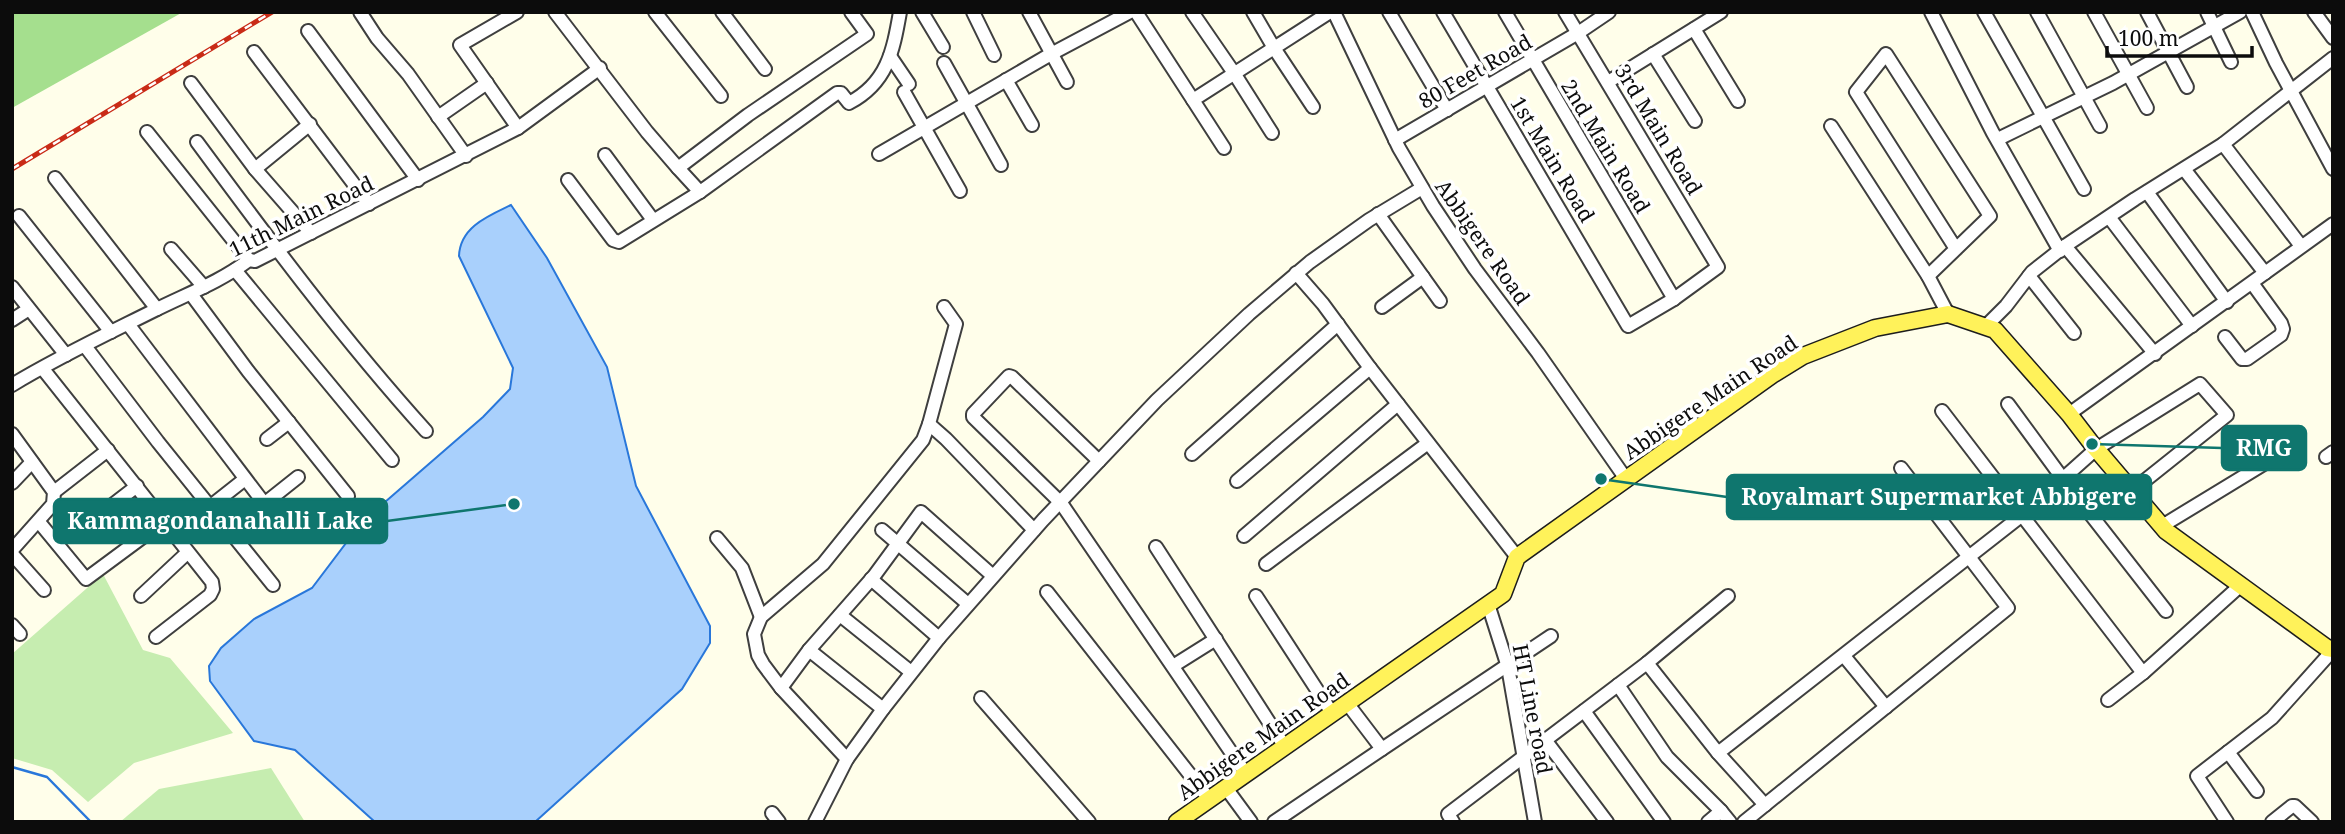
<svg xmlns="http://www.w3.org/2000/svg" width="2345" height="834" viewBox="0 0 2345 834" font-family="'Noto Serif',serif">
<rect width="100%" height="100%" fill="#fffeea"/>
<g fill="#c6edb0">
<path d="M103 574 143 650 170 658 233 733 134 763 88 802 52 770 12 758V654Z"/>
<path d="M271 768 305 822H120L159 789Z"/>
</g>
<path fill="#a5df8e" d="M12 12H183L12 108Z"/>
<path fill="#a9d0fc" stroke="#2977da" stroke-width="2" d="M511 205 547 258 607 367 636 486 710 626V643L682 689 535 822H375L295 750 254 741 210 681 209 666 221 648 254 619 312 588 362 522 483 417 510 389 513 368 459 256C460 227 488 216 511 205Z"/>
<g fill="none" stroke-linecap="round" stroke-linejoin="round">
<path stroke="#2977da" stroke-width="2.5" d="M12 767 47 777 91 822"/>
<g stroke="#3f3f3f" stroke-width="16">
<g id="minor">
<path d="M360 12 377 38 408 74 466 156"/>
<path d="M517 12 460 45 518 128"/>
<path d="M555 12 647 132 678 168 748 115 867 34 851 12"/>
<path d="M655 12 721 96"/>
<path d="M722 12 765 69"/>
<path d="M922 12 943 47"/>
<path d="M973 12 994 55"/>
<path d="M1029 12 1067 82"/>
<path d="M1136 12 1193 100"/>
<path d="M1192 12 1234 73 1272 133"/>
<path d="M1253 12 1274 48 1313 107"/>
<path d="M1334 12 1399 148 1433 206 1475 269 1538 353 1626 479"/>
<path d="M1389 12 1447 110"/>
<path d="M1443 12 1628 326 1674 299 1718 267 1565 12"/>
<path d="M1505 12 1674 299"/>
<path d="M1931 12 1993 133 2060 251"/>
<path d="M1984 12 2084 189"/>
<path d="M2037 12 2100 126"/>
<path d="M2094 12 2147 108"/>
<path d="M2147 12 2187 87"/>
<path d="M2207 12 2231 62"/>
<path d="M2252 12 2276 63 2333 169"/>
<path d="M2314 12 2333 38"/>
<path d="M1694 29 1738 101"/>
<path d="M308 31 418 180"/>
<path d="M254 52 369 204"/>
<path d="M1653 54 1695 121"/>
<path d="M890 56 909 84"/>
<path d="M944 63 1001 165"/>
<path d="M1006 80 1032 125"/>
<path d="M1608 82 1721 12"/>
<path d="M191 83 255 169 311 233"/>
<path d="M904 92 960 191"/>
<path d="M438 117 487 83"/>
<path d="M1831 126 1928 276 1948 314"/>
<path d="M147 132 249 260"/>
<path d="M1998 139 2113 83 2240 12"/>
<path d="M1395 140 1578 33 1609 12"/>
<path d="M197 142C270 241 343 339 426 431"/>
<path d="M2223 144 2301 246"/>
<path d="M1224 148 1193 100 1330 12"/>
<path d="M879 154 1051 54 1130 12"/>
<path d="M605 155 653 220"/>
<path d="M678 168 700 192"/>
<path d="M255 169 310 124"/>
<path d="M2184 169 2265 273"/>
<path d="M55 178 157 309"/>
<path d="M568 180 613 240 619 242 700 192 837 93H841L849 103C887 83 893 52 900 12"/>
<path d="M2147 192 2227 302"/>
<path d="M1378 214 1440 301"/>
<path d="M19 216 111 332"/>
<path d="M2109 217 2192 326"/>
<path d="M2065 246 2155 354"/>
<path d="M171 249 204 287"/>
<path d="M235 270 392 460"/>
<path d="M1296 273 1323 304 1370 368"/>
<path d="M1928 276 1990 216 1886 54 1856 92 1956 249"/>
<path d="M2029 276 2074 333"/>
<path d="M12 287 66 355"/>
<path d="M191 294 248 371 348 496"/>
<path d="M944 307 956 324 929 424 946 439 1034 530"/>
<path d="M1382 307 1423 277"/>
<path d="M12 320 29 309"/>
<path d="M128 324 289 536"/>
<path d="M1985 327 2006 306 2032 272 2065 246 2135 199 2223 144 2333 58"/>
<path d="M2225 337 2242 359H2247L2281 335 2283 329 2281 323 2252 283"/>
<path d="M85 346 158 442 273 585"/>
<path d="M43 369 212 582 213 589 210 595 156 637"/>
<path d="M12 385C58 357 107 334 155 310 187 294 220 282 249 260L255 261 518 128 600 68"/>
<path d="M1398 404 1517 557"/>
<path d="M2008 404 2063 479 2166 611"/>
<path d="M1942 411 2143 673 2241 585"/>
<path d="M2069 414 2333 224"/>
<path d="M12 434 54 492 53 504 12 550"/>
<path d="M267 439 289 422"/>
<path d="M1192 454 1338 324"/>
<path d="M2326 457 2333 452"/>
<path d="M1099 461 1012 377 1009 376 973 414V417L1061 503 1246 774"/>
<path d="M1237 481 1370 368 1398 404 1244 536"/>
<path d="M12 483 32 462"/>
<path d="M54 492 108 450"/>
<path d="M264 504 298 477"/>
<path d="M39 522 86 579 163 522"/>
<path d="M2162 526 2272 459"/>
<path d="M84 527 137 486"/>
<path d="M882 530 968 604"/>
<path d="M174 535 245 479"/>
<path d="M717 538 742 568 761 617"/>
<path d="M1156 547 1285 747"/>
<path d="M12 554 44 590"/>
<path d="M1266 564 1428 443"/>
<path d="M871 579 939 638"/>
<path d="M1047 592 1209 799"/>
<path d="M141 596 187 553"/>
<path d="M1256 596 1332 713"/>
<path d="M1488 604 1508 667 1535 822"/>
<path d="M840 615 911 672"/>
<path d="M12 625 20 634"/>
<path d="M809 650 883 709"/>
<path d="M1844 656 1886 707"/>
<path d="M1647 663 1718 753"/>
<path d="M1173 666 1216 639"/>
<path d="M1618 685 1667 757 1721 811"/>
<path d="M781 688 809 650 874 576 921 512 993 576"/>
<path d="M981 698 1089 822"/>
<path d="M2108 700 2143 673"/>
<path d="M1347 703 1382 749 1551 636"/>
<path d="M1584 711 1664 822"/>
<path d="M1546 741 1607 822"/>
<path d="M2228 752 2257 791"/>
<path d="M847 759 781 688 763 664 758 655 754 634 761 617 823 564 923 440 929 424"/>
<path d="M1226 788 1251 822"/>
<path d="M1765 805 1718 753 2021 516 2096 449 2200 384 2227 415 2138 486 2126 484"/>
<path d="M772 813 779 822"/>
<path d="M815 822 847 759 883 709 939 638 1043 520 1157 400 1249 314 1310 262 1369 220 1422 188"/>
<path d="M1274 822 1382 749"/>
<path d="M1453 822 1448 814 1647 663 1728 596"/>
<path d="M1708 822 1721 811 1730 822"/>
<path d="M1744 822 2008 608 1901 468"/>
<path d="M2227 822 2197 776 2272 718 2333 650"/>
<path d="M2272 822 2292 806H2295L2312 822"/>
</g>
</g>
<g stroke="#1d1d1d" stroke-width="19">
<path id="major" d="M1177 822 1503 594 1517 557 1772 375 1803 356 1875 328 1948 314 1995 330 2069 414 2092 444 2166 531 2327 648 2333 649"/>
</g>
<use href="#minor" stroke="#fff" stroke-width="12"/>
<use href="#major" stroke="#fff25a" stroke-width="16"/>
<g stroke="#c92b17" stroke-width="5">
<path id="rail" d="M12 169 272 12"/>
</g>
<use href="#rail" stroke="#fff" stroke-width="2.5" stroke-dasharray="8" stroke-linecap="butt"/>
</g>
<g text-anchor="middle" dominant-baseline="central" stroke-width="7" stroke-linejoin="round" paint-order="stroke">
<g font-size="21" fill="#0c0c0c" stroke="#fff">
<text transform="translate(1475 71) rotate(-30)">80 Feet Road</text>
<text transform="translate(1659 129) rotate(59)">3rd Main Road</text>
<text transform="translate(1606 146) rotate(59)">2nd Main Road</text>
<text transform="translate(1553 159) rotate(59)">1st Main Road</text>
<text transform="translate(301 216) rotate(-26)">11th Main Road</text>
<text transform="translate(1483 242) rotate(55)">Abbigere Road</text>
<text transform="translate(1710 397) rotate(-34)">Abbigere Main Road</text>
<text transform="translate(1533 709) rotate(79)">HT Line road</text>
<text transform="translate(1263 736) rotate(-35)">Abbigere Main Road</text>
</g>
</g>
<path fill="none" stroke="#0f766e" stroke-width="2.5" d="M2092 444L2222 448M1601 479L1727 497M514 504L387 521"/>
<g fill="#0f766e" stroke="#fff" stroke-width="2.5">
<circle cx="2092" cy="444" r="7"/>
<circle cx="1601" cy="479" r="7"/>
<circle cx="514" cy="504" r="7"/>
</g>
<g fill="#0f766e" stroke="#0f766e" stroke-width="2.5">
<rect x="2222" y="426" width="84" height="44" rx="7"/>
<rect x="1727" y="475" width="424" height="44" rx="7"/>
<rect x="54" y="499" width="333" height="44" rx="7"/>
</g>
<g font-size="23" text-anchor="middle" font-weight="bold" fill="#fff">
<text x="2264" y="456">RMG</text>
<text x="1939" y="505">Royalmart Supermarket Abbigere</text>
<text x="220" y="529">Kammagondanahalli Lake</text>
</g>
<rect width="2345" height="834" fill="none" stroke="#0c0c0c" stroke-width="28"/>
<path d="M2107 46v10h145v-10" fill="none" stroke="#0c0c0c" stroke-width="3.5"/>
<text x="2118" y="46" font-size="21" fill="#0c0c0c" stroke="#ffffff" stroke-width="5" paint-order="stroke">100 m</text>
</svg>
